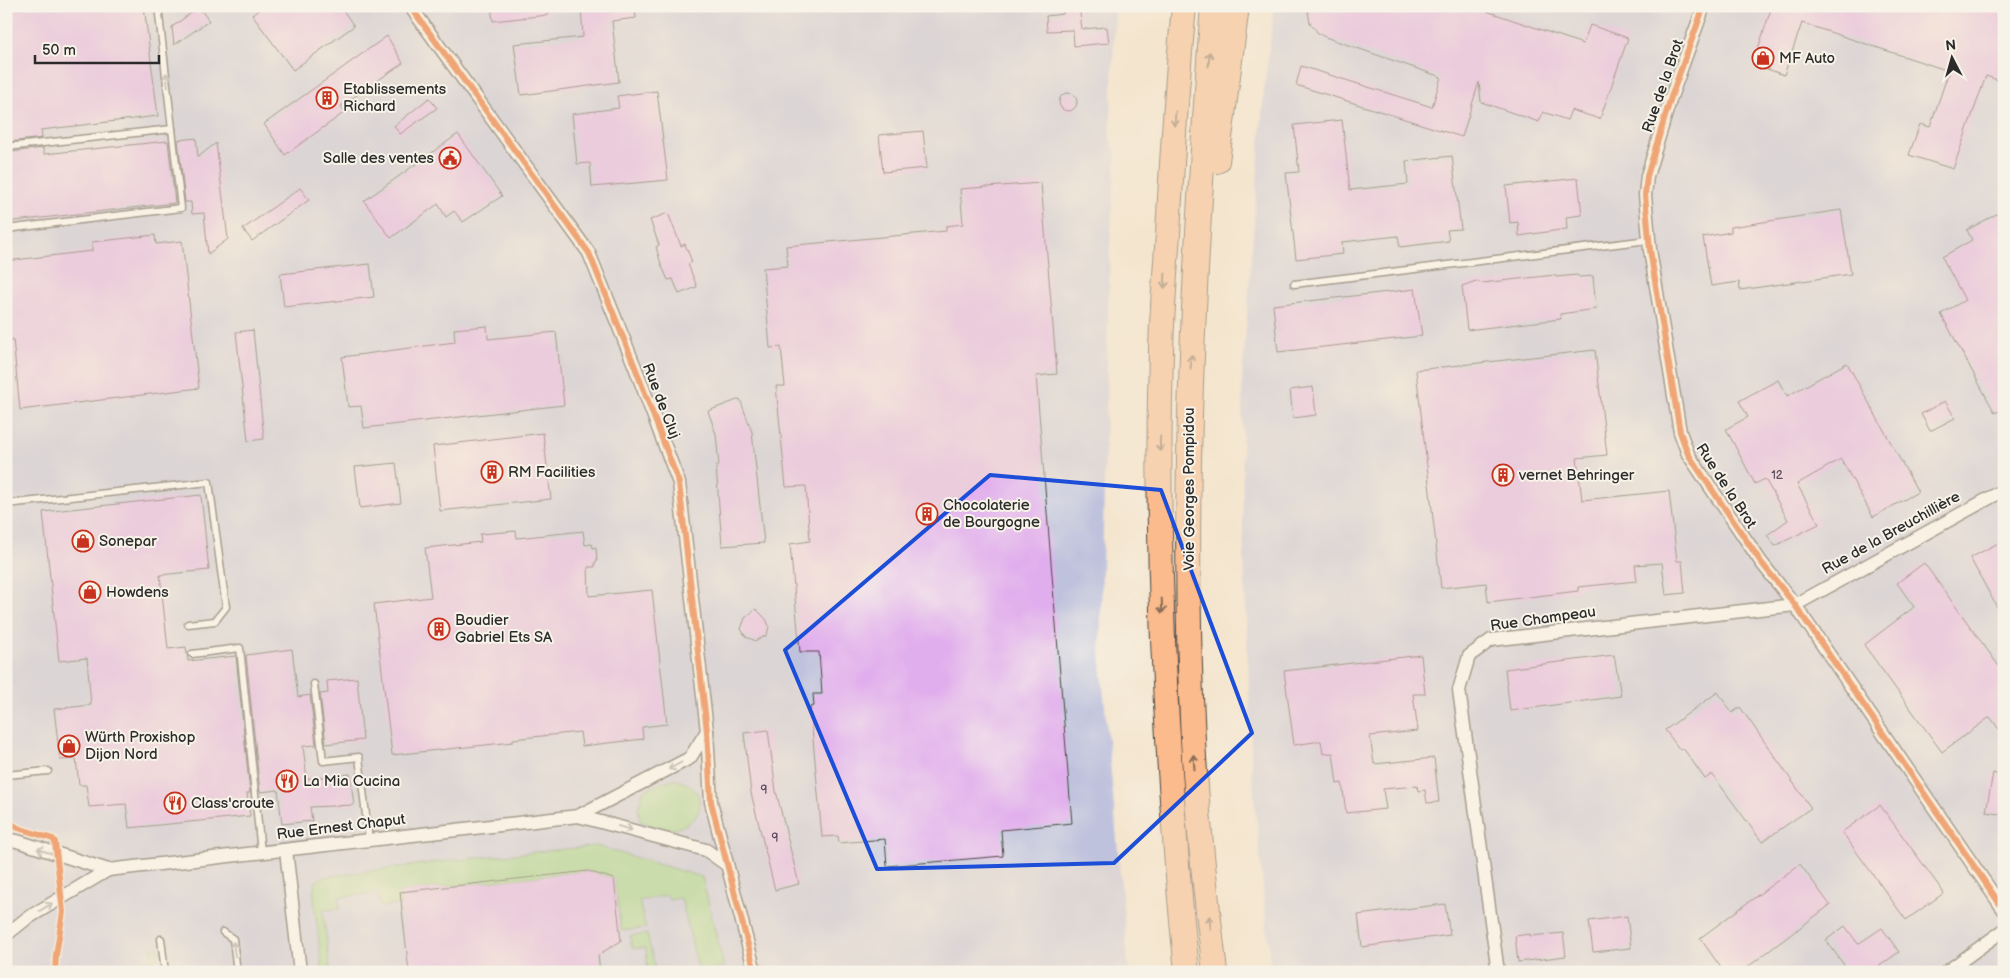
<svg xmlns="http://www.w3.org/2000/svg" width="2010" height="978" viewBox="0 0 2010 978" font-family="'Balsamiq Sans',sans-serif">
<rect width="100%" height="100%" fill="#f7f3e8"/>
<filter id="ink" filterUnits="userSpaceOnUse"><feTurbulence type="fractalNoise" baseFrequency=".02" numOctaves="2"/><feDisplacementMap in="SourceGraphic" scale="10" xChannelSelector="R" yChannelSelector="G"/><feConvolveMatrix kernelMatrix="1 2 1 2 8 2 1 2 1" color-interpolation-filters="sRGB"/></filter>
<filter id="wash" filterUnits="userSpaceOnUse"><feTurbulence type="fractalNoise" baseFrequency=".0096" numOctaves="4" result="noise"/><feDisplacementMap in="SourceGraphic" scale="20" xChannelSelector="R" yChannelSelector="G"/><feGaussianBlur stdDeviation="1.12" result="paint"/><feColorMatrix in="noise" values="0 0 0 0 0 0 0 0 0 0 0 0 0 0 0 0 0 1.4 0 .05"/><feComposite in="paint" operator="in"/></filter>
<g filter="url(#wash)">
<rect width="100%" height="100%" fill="#f4e5ce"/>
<g fill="#bfc2dd">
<path d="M6 6H1115L1110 138 1116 152 1110 245 1100 652 1129 972H6Z"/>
<path d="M1274 6H2004V972H1271L1252 773 1243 525 1242 380 1264 90Z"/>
</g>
<g fill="#9ad183" stroke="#627e57">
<path d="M674 779C680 781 687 783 692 787 711 806 693 828 670 829 660 829 650 825 640 821L638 809 643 791 665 781Z"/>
<path d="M596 846 702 877 724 967 699 972 681 898 669 900 667 895 639 901 646 928 621 931 614 879 588 871 400 892 401 904 380 907 377 893 339 897 340 909 323 910 330 968 322 969 313 891 315 882 322 877 454 860Z"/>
<path d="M647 934 656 972H648L646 948H632L630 936Z"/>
<path d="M151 948H159L160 953 143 972H119L140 961 152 959Z"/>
</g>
<g id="blocks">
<g fill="#e1aeed">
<path d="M36 6H144L158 116 41 130 42 138 9 142 6 123V10Z"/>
<path d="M264 6H340L354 26 293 70 252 15Z"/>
<path d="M491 6H548V15L493 21Z"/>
<path d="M581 6H635L636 18 612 21 619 82 521 95 514 44 583 37Z"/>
<path d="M1063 6H1079L1082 29 1107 27 1109 43 1074 46 1073 30 1047 31 1046 16 1063 14Z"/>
<path d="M1307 6H1472L1583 44 1590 25 1628 38 1600 119 1571 110 1567 120 1543 112 1539 122 1481 102 1479 82 1462 137 1296 85 1301 66 1432 107 1441 77 1325 37 1318 33 1310 23Z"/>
<path d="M1772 6H2004V24L2000 36 2004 37V82L1986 76 1953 169 1909 155 1920 124 1930 127 1949 71 1802 23 1784 75 1753 64Z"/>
<path d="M199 7 209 21 174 45 172 27Z"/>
<path d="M387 36 403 63 341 106 345 112 285 155 264 124Z"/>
<path d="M657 91 668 180 592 187 590 163 577 164 572 114 619 108 617 96Z"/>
<circle cx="1068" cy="102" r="9"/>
<path d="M429 98 437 108 400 134 394 126Z"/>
<path d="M1342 120 1350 190 1408 184 1406 161 1452 156 1461 229 1447 230 1449 241 1400 247 1398 236 1342 242 1343 254 1296 259 1286 173 1299 172 1294 125Z"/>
<path d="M923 131 927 168 883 172 879 135Z"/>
<path d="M458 134 502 196 463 222 454 211 446 217 438 204 391 238 364 201Z"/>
<path d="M196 138 198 157 216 143 228 239 208 254 204 213 192 214 191 202H185L178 140Z"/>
<path d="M168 141 175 203 6 222V158L12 157 11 152 43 148 44 154Z"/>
<path d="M1578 178 1582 215 1566 217 1567 229 1519 236 1518 222 1510 223 1506 186Z"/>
<path d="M1041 183 1057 374 1036 376 1072 823 1001 830 1003 856 887 866 885 839 839 843 838 836 822 837 810 707 814 706 813 694H822L819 652H800L790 544 810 541 806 486 786 487 776 386H785L781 347 770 348 763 268 788 266 786 246 946 231V226L963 224 960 189Z"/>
<path d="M300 188 309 200 252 241 243 229Z"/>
<path d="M1841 210 1851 274 1740 290 1739 282 1711 286 1703 237 1731 232V227Z"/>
<path d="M2004 210V409L1995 413 1941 314 1965 300 1942 257 1972 240 1967 230Z"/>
<path d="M668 213 681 246 685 244 692 262 688 264 697 287 679 294 673 279 668 280 661 264 656 247 659 245 650 220Z"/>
<path d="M155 235 156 244 182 241 199 388 20 410 13 339 6 340V261L92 251V242Z"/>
<path d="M370 264 374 297 284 307 280 274Z"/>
<path d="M1555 275 1556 277 1577 275 1580 277 1593 276 1596 309 1560 314 1561 319 1467 330 1462 286 1476 281 1482 283Z"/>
<path d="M1415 289 1422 336 1278 352 1273 305Z"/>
<path d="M487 326 488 339 556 332 564 405 364 428 361 406 348 407 342 357 455 342 454 329Z"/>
<path d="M253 330 264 439 248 441 236 332Z"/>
<path d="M1595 350 1607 455 1577 458 1582 500 1669 491 1677 561H1682L1685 593 1666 595 1662 563 1635 565 1637 581 1578 587V591L1488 602 1486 583 1441 588 1416 370Z"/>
<path d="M1847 363 1918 492 1873 517 1841 459 1797 484 1819 524 1775 546 1767 535 1788 520 1765 479 1755 484 1726 429 1748 417 1739 401 1778 380 1787 396Z"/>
<path d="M1313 387 1316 415 1293 418 1290 390Z"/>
<path d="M740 399 752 432 764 543 722 546 716 466H719L716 434 708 411Z"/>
<path d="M1945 401 1955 418 1930 431 1921 414Z"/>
<path d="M543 433 551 499 440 511 433 446Z"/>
<path d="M396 463 401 503 360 508 355 467Z"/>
<path d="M201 495 209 570 160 575 168 649 186 647 188 661 236 656 250 793H247L250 816 129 828 126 804 89 807 86 785H79L76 759 60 760 54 709 91 705 87 658 59 661 43 512Z"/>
<path d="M516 531 517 538 583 531 585 545 592 544 593 548 596 547 597 561 595 562V567H588L589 596 652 590 667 724 642 727 643 739 582 746 580 732 513 739V742L392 755 374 604 431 597 425 548 481 542 480 534Z"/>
<path d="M2004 540V620L1970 558Z"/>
<path d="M1924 563 2004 673V736L1990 717 1942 752 1864 645 1914 607 1897 583Z"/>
<path d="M756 609 766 619 769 626 767 635 756 641 746 637 741 629 745 618Z"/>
<path d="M292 649 298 697 310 695 316 745 303 746 307 779 350 774 354 805 310 807 312 821 282 824 278 790 260 792 246 655Z"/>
<path d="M1421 655 1425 694H1413L1418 731 1370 736 1374 764 1434 758 1439 802 1427 803 1425 790 1418 791 1417 786 1383 789 1386 809 1346 813 1342 783 1337 784 1333 753 1323 754 1321 741 1294 745 1284 671Z"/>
<path d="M1614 655 1621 696 1510 711 1505 669Z"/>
<path d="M357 678 363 740 326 744 320 694 328 693 327 681Z"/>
<path d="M1718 692 1732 713 1740 707 1811 808 1762 842 1712 774 1705 779 1683 748 1680 750 1665 730Z"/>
<path d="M768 730 776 791 799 884 775 890 751 793 744 733Z"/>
<path d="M1993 773 2004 777V815L1986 812Z"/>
<path d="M1880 805 1944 893 1906 920 1842 832Z"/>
<path d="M1800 864 1830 905 1741 972H1724L1700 938Z"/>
<path d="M588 871 614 879 621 941 598 955 600 972H409L400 892Z"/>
<path d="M1445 904 1450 935 1362 947 1358 915Z"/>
<path d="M1627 916 1631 948 1593 952 1589 921Z"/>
<path d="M1845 926 1858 944 1882 928 1899 952 1871 972H1849L1826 940Z"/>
<path d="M1563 933 1566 956 1518 962 1515 936 1530 934V936Z"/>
</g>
</g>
</g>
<g filter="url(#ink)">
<use href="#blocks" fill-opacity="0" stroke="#494743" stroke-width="1"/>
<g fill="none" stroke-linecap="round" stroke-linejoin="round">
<g stroke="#494743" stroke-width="9">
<g id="lane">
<path d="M6 147 172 129"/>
<path d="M6 229 181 208 158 6"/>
<path d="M1294 284 1648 240"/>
<path d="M6 504 209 482 226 607 215 621 188 624"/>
<path d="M192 654 240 648 261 852"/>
<path d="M314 684 323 761 359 757 369 840"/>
<path d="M6 775 48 771"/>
<path d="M223 932 233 939 237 972"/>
<path d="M161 939 165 972"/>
</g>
</g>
<g stroke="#494743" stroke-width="15">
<g id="street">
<path d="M410 6 589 253 635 367 679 483 707 731 711 802 755 972"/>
<path d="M1704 6 1671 97 1647 176 1645 195 1650 250 1680 432 1688 454 1761 562 1795 605 2004 910"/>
<path d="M578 816 706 850 727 865"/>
<path d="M6 840 17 841 108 870 578 816 690 758 707 731"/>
<path d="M286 850 300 972"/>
<path d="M6 935 26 919 108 870"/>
<path d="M1498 972 1459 690 1469 656 1491 640 1795 605 2004 490"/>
<path d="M1946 972 2004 930"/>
</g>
</g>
<g stroke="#494743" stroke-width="26">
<g id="highway">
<path d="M1184 6C1177 82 1172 158 1168 234 1165 273 1162 312 1161 351 1155 558 1166 766 1187 972"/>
<path d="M1213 6C1195 250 1180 495 1193 740 1197 817 1206 895 1215 972"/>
<path d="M1217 161 1237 6"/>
</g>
</g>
<use href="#lane" stroke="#fff" stroke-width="6"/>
<use href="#street" stroke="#fff" stroke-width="12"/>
<use href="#highway" stroke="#fbbb8c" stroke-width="24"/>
<g stroke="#f7f3e8" stroke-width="9">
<g id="cycleway">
<path d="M410 6 589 253 635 367 679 483 707 731 711 802 755 972"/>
<path d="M1704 6 1671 97 1647 176 1645 195 1650 250 1680 432 1688 454 1761 562 1795 605 2004 910"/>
<path d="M6 820 18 828 53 839 55 842 63 912 56 955 55 972"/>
</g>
</g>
<use href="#cycleway" stroke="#e8590c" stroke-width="6"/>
</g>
<defs><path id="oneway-shaft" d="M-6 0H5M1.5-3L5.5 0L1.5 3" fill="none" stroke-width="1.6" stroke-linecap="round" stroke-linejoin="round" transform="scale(1.25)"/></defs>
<g stroke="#896c57">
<use href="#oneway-shaft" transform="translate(1209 59) rotate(-86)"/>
<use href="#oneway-shaft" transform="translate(1175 119) rotate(94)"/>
<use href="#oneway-shaft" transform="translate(1165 281) rotate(93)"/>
<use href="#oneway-shaft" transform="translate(1191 362) rotate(-87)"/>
<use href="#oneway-shaft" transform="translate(1160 444) rotate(91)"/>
<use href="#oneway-shaft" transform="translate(1162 606) rotate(88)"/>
<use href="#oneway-shaft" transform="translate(1194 762) rotate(-94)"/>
<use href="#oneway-shaft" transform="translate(1210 923) rotate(-97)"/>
</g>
<g stroke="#a0a0a0">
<use href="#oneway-shaft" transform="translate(167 80) rotate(-97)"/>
<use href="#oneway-shaft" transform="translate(675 766) rotate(152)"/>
<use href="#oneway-shaft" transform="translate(625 828) rotate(16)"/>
<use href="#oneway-shaft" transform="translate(44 851) rotate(-161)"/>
<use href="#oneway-shaft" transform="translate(46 907) rotate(-31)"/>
<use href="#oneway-shaft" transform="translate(234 949) rotate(-97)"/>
</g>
</g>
<path d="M0 0H2010V978H0ZM990 475 1161 490 1252 733 1114 863 877 869 785 650Z" fill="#f4e5ce" fill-opacity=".55" fill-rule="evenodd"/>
<path fill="none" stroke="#1d4ed8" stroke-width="4" stroke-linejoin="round" d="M990 475 1161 490 1252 733 1114 863 877 869 785 650Z"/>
<defs>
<g id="shop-ring" transform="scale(1.125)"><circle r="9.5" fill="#f7f3e8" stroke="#c8321e" stroke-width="1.5"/><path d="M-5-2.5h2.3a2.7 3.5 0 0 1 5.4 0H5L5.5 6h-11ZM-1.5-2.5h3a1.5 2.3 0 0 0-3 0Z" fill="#c8321e"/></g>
<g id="building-ring" transform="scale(1.125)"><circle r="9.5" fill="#f7f3e8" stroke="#c8321e" stroke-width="1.5"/><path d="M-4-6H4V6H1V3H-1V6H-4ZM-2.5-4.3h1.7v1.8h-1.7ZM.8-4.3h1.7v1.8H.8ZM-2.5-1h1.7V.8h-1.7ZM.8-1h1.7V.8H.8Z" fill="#c8321e"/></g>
<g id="civic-ring" transform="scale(1.125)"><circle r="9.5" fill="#f7f3e8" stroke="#c8321e" stroke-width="1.5"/><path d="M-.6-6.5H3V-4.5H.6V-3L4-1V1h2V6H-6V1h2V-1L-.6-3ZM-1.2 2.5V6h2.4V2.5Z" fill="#c8321e"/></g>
<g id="restaurant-ring" transform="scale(1.125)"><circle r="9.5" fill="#f7f3e8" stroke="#c8321e" stroke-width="1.5"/><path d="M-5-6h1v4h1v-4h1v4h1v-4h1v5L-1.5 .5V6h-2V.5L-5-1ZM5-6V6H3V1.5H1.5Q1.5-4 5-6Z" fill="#c8321e"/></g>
</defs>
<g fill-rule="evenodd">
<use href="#shop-ring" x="1763" y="58"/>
<use href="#building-ring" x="327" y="98"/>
<use href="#civic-ring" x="450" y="158"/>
<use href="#building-ring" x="492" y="472"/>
<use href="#building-ring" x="1503" y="475"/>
<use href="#building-ring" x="927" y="514"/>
<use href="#shop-ring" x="83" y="541"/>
<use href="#shop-ring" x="90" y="592"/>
<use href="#building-ring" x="439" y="629"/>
<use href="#shop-ring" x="69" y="746"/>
<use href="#restaurant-ring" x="287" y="781"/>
<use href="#restaurant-ring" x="175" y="803"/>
</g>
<g text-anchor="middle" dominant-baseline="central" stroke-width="4" stroke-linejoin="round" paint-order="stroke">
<g font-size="12" fill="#584c5c">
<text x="1777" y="475">12</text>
<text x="764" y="790">9</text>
<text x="775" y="838">9</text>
</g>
<g font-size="15" fill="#2b2b2b" stroke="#f7f3e8" text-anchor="start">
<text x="1779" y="58">MF Auto</text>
<text x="343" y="89">Etablissements<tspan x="343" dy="17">Richard</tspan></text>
<text x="434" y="158" text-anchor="end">Salle des ventes</text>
<text x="508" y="472">RM Facilities</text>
<text x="1519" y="475">vernet Behringer</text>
<text x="943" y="505">Chocolaterie<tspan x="943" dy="17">de Bourgogne</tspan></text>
<text x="99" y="541">Sonepar</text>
<text x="106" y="592">Howdens</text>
<text x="455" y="620">Boudier<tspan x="455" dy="17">Gabriel Ets SA</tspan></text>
<text x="85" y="737">Würth Proxishop<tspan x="85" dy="17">Dijon Nord</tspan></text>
<text x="303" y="781">La Mia Cucina</text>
<text x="191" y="803">Class'croute</text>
</g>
<g font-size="15" fill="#2b2b2b" stroke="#f7f3e8">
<text transform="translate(1663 86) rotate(-71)">Rue de la Brot</text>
<text transform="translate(661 401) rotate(69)">Rue de Cluj</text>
<text transform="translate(1726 486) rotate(57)">Rue de la Brot</text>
<text transform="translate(1189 489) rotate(-90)">Voie Georges Pompidou</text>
<text transform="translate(1891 533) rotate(-29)">Rue de la Breuchillière</text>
<text transform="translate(1543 619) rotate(-8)">Rue Champeau</text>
<text transform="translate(341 827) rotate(-7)">Rue Ernest Chaput</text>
</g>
</g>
<rect width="2010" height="978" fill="none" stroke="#f7f3e8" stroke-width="25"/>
<g transform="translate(1952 58) rotate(354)" stroke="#f7f3e8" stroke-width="4" paint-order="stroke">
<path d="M0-4L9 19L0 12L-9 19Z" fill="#2b2b2b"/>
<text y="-8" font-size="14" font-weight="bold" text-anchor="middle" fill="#2b2b2b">N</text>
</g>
<path d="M35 55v8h124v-8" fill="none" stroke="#2b2b2b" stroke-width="2.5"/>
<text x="42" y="55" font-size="15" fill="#2b2b2b" stroke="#f7f3e8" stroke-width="4" paint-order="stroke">50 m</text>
</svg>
